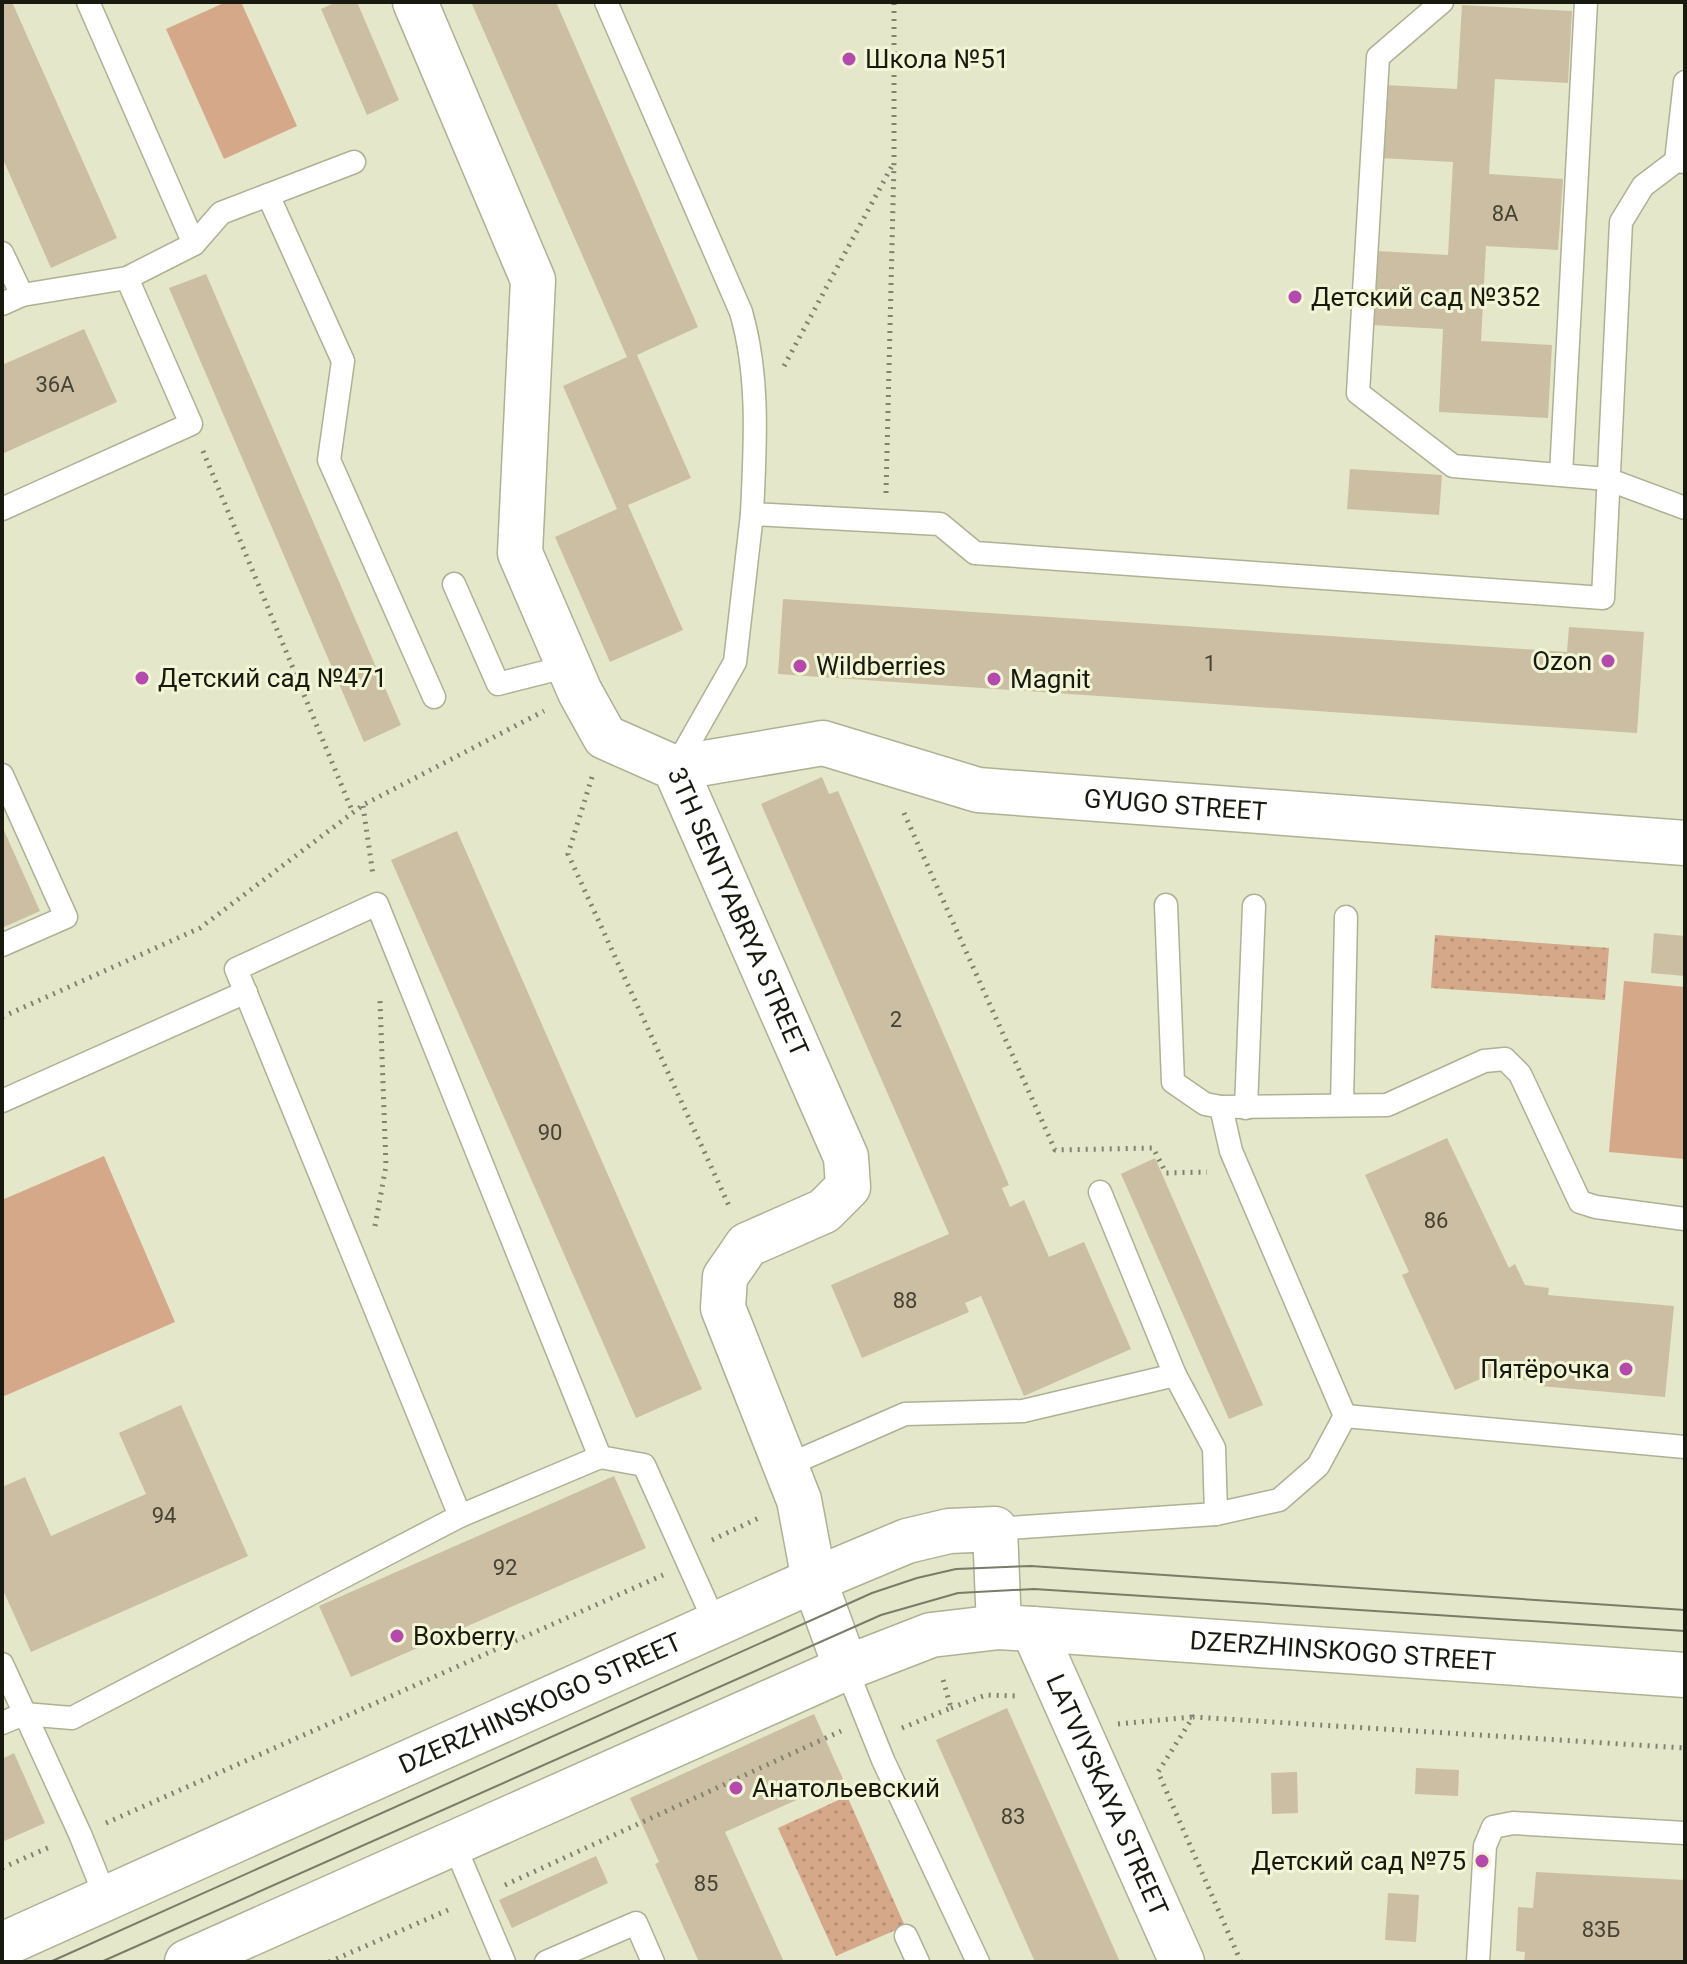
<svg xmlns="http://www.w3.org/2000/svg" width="1687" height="1964" viewBox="0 0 1687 1964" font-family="Roboto,sans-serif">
<defs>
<pattern id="park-dots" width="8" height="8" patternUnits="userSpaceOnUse" patternTransform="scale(2)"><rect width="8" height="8" fill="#d5a88a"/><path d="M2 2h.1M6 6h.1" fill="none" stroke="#b69076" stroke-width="1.8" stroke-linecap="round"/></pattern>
</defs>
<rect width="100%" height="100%" fill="#e4e7c9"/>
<g fill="url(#park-dots)">
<path d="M1435 935 1609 948 1605 1000 1431 988Z"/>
<path d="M847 1796 905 1926 836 1956 778 1828Z"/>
</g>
<g fill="#d5a88a">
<path d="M226 2H241L297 126 224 159 166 29Z"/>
<path d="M1624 981 1685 987V1159L1609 1152Z"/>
<path d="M104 1156 175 1322 2 1397V1200Z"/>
</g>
<g fill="#ccbea2">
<path d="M2 2H12L117 238 51 268 2 157Z"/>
<path d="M336 2H357L399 100 367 115 321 9Z"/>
<path d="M471 2H556L698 327 637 355 691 478 628 505 683 630 610 662 555 537 617 509 563 386 627 357Z"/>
<path d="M1462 5 1572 11 1568 83 1495 79 1489 174 1563 179 1558 250 1486 246 1481 341 1552 345 1548 418 1439 412 1443 329 1372 325 1376 251 1448 255 1453 162 1381 158 1385 85 1457 89Z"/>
<path d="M206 274 401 725 364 742 169 288Z"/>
<path d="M84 329 117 402 2 454V365Z"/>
<path d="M1350 469 1442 475 1439 515 1347 509Z"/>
<path d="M783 599 1567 652 1569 627 1644 632 1637 733 778 674Z"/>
<path d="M822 777 829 794 838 791 1009 1185 1002 1188 1010 1207 1024 1200 1049 1257 1084 1242 1131 1349 1024 1396 981 1296 965 1303 969 1312 862 1358 831 1285 949 1234 761 804Z"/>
<path d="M2 826 40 911 2 928Z"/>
<path d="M457 831 702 1389 636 1418 391 860Z"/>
<path d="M1654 933 1685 936V976L1651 973Z"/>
<path d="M1447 1138 1509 1268 1515 1264 1525 1285 1549 1288 1548 1295 1674 1306 1665 1397 1540 1386 1541 1381 1485 1377 1455 1390 1402 1275 1409 1272 1365 1175Z"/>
<path d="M1155 1158 1263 1405 1229 1419 1121 1174Z"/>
<path d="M181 1405 248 1556 31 1652 2 1588V1487L25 1477 51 1536 146 1494 119 1433Z"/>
<path d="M614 1476 646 1548 351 1677 319 1606Z"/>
<path d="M1007 1708 1120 1962H1035L936 1740Z"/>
<path d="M814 1714 843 1779 725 1832 784 1962H699L655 1864 659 1862 630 1798Z"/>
<path d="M14 1753 45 1823 2 1842V1759Z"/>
<path d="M1416 1768 1459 1770 1458 1796 1415 1794Z"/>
<path d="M1297 1772 1298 1813 1272 1814 1271 1773Z"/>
<path d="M596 1856 608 1883 512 1928 499 1900Z"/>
<path d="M1536 1872 1685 1880V1961L1524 1962 1525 1952 1516 1951 1518 1907 1533 1908Z"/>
<path d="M1388 1893 1419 1895 1416 1942 1385 1940Z"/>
</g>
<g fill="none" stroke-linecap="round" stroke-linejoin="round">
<g stroke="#aeb194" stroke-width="25">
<g id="lane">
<path d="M88 2 194 244"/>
<path d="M606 2 741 312C760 378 755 446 752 514L940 524 975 553 1603 598 1621 222 1643 186 1676 161 1685 162"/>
<path d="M1442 2 1378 57 1358 393 1453 466 1607 479 1685 508"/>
<path d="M1676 161 1685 82"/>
<path d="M268 195 354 162"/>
<path d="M2 253 22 295"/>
<path d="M2 304 22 295 127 278 194 244 221 213 268 195 343 361 329 460 434 697"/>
<path d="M1561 474 1586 2"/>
<path d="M2 509 191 424 127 278"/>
<path d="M454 584 498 684 569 666"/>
<path d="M675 768 735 662 752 514"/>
<path d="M2 775 66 917 2 945"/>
<path d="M1166 905 1173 1082 1205 1104 1221 1107 1387 1105 1484 1061 1505 1059 1520 1074 1580 1202 1596 1207 1685 1219"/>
<path d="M2 1101 246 992"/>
<path d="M1342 1105 1346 917"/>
<path d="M1221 1107 1231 1151 1345 1416"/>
<path d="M1246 1108 1254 906"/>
<path d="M1100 1192 1175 1375 1214 1448 1216 1514"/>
<path d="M786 1466 905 1414 1023 1411 1175 1375"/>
<path d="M460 1516 236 969 377 904 600 1457 644 1465 716 1625"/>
<path d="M995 1529 1216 1514 1279 1500 1318 1466 1345 1416 1685 1447"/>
<path d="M2 1664 80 1834 106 1898"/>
<path d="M846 1668 883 1760 978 1962"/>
<path d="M2 1723 24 1714 72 1718 460 1516 600 1457"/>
<path d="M453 1842 504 1962"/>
<path d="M906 1936 918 1962"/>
<path d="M546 1962 636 1923 653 1962"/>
<path d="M1478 1962 1485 1846 1493 1827 1513 1823 1685 1833"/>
</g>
</g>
<g stroke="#aeb194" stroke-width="47">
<g id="street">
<path id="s1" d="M415 2 533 280 520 553 580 692 605 737 675 768 846 1157 848 1187 824 1211 747 1245 725 1277 723 1308 799 1500 814 1580 846 1668"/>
<path id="s2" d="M675 768 823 743 978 790 1685 843"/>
<path id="s3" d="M1033 1629 1182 1962"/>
</g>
</g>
<g stroke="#aeb194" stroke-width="47">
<g id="secondary">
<path id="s4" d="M2 1945 814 1580 907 1541 949 1531 995 1529 999 1627"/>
<path id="s5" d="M187 1962 846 1668 931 1635 999 1627 1033 1629 1685 1675"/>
</g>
</g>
<g stroke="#81836e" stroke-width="5" stroke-dasharray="2 6" stroke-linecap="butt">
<path d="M784 366 893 164"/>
<path d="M203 451 353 813"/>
<path d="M886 493 894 163V2"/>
<path d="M592 777 568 854 730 1208"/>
<path d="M363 806 373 875"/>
<path d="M904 813 1055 1150 1153 1148 1166 1173 1207 1172"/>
<path d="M2 1017 200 928 363 805 544 711"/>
<path d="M375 1226 386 1166 380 1001"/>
<path d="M712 1540 761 1517"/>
<path d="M951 1708 986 1695 1018 1696"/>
<path d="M1118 1724 1192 1717"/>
<path d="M902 1728 951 1708 942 1676"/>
<path d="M106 1823 663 1575"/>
<path d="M2 1868 52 1846"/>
<path d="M505 1885 841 1731"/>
<path d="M329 1962 448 1910"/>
<path d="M1241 1962 1158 1772 1193 1717 1685 1748"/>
</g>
<use href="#lane" stroke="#fff" stroke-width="22"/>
<use href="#street" stroke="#fff" stroke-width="44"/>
<use href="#secondary" stroke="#fff" stroke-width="44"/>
<g stroke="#7a7c68" stroke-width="2">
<path d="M50 1962 872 1593 917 1578 956 1569 1031 1566 1685 1610"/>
<path d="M101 1962 881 1615 958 1593 1034 1589 1685 1631"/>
</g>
</g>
<g fill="#b44aac" stroke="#f2f5d6" stroke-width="3">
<circle cx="849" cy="59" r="8"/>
<circle cx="1295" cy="297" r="8"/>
<circle cx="1608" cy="661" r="8"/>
<circle cx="800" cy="666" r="8"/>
<circle cx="142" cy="678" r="8"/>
<circle cx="994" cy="679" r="8"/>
<circle cx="1626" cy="1369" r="8"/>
<circle cx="397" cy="1636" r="8"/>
<circle cx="736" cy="1788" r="8"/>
<circle cx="1482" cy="1861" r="8"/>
</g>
<g text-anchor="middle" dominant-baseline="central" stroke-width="6" stroke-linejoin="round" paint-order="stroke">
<g font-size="22" fill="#464334">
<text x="1505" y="213">8А</text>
<text x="55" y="384">36А</text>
<text x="1210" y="663">1</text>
<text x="896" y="1019">2</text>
<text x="550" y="1132">90</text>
<text x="1436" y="1220">86</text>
<text x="905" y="1300">88</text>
<text x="164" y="1515">94</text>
<text x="505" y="1567">92</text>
<text x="1013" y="1816">83</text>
<text x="706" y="1883">85</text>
<text x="1601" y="1929">83Б</text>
</g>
<g font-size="26" fill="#191a0f" stroke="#f2f5d6" text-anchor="start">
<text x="865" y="59">Школа №51</text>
<text x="1311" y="297">Детский сад №352</text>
<text x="1592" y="661" text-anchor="end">Ozon</text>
<text x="816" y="666">Wildberries</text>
<text x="158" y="678">Детский сад №471</text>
<text x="1010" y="679">Magnit</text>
<text x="1610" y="1369" text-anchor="end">Пятёрочка</text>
<text x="413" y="1636">Boxberry</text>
<text x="752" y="1788">Анатольевский</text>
<text x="1466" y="1861" text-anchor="end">Детский сад №75</text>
</g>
<g font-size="26" fill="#191a0f" stroke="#f2f5d6">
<text stroke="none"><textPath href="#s2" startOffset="510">GYUGO STREET</textPath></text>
<text stroke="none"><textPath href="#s1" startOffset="1012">3TH SENTYABRYA STREET</textPath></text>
<text stroke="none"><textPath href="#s5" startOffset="1226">DZERZHINSKOGO STREET</textPath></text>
<text stroke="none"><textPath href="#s4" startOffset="590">DZERZHINSKOGO STREET</textPath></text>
<text stroke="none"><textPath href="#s3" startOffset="182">LATVIYSKAYA STREET</textPath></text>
</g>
</g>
<rect width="1687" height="1964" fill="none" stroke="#191a0f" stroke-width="8"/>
</svg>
